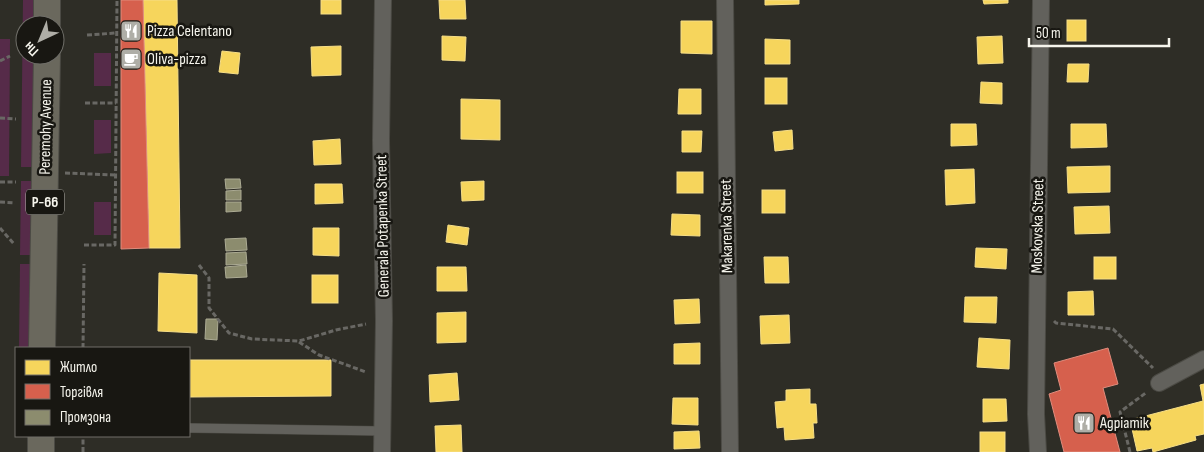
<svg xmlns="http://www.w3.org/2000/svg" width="1204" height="452" viewBox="0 0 1204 452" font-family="'Sofia Sans Condensed',sans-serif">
<rect width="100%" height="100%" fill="#2e2d26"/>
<g fill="#562b49">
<path d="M23 0H34V25H25V55H34V167H21Z"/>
<path d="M0 39H10L9 176H0Z"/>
<rect x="94" y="53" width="17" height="33"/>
<path d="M94 120H111V153L94 154Z"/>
<path d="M21 181H34V255H20Z"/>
<rect x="94" y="202" width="17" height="33"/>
<path d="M20 264H34L32 348H19Z"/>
</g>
<g fill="#f6d55c" stroke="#f6de87">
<path d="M143 0H177L180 248H149Z"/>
<rect x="321" y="0" width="20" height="14"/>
<path d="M439 0H465L466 19H440Z"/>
<path d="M765 0H799V4L765 5Z"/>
<path d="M983 0H1008V3L984 4Z"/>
<rect x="1067" y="20" width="19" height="21"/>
<path d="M681 21H712V54L681 53Z"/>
<path d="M442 36 466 37 465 61 442 60Z"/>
<path d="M1002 36 1003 63 978 64 977 37Z"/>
<path d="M765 39 790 40V64H765Z"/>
<path d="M341 46V75L312 76 311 47Z"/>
<path d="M222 51 240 53 238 74 219 72Z"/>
<path d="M1068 64H1089L1088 82H1067Z"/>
<rect x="765" y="78" width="22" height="26"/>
<path d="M981 82 1002 83V104L980 103Z"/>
<path d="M679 89H701V114H678Z"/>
<path d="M461 99 500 100V140L461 139Z"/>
<path d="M951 124H976L977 145 951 146Z"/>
<path d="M1071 124H1106L1107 147 1071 148Z"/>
<path d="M792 130 793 149 775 151 773 132Z"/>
<path d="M682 131H702L701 152H682Z"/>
<path d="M340 139 341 164 314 165 313 141Z"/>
<path d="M1110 166V192L1068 193 1067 167Z"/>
<path d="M974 169 975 203 946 205 945 170Z"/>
<rect x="677" y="172" width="26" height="21"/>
<path d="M484 181V200L462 201 461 182Z"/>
<path d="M315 184H342L343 203 315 204Z"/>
<rect x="762" y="190" width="23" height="23"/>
<path d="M1109 206 1110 233 1075 234 1074 207Z"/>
<path d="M672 214 700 215V236L671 235Z"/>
<path d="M448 225 469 228 467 245 446 242Z"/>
<path d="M313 228H339V256L313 255Z"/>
<path d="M976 248 1007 249 1006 269 975 267Z"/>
<path d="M764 257H788L789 283H765Z"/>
<rect x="1094" y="257" width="22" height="22"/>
<path d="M437 267H466L467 291H437Z"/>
<path d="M159 273 197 275V333L158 331Z"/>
<rect x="312" y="275" width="26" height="28"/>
<path d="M1093 291 1094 315H1068V292Z"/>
<path d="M965 297H997L996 323 964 322Z"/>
<path d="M699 299 700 323 675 324 674 300Z"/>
<path d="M466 312V342L437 343V313Z"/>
<path d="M789 315 790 343 761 344 760 316Z"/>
<path d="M979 338 1010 340 1009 369 977 367Z"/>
<path d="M700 343V364H674V344Z"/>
<path d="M189 360H331V396L189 397Z"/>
<path d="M457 373 459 400 430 402 429 375Z"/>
<path d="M1204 384V434L1195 436 1196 440 1153 452 1152 448 1137 451 1130 420 1203 401 1200 385Z"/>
<path d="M810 389V404H816L817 423H813L814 438 785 440 784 427 777 428 775 402 786 401V390Z"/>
<path d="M673 398H698V425L672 424Z"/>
<path d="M983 399H1006L1007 421 983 422Z"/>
<path d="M461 425 462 452H436L435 426Z"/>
<path d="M699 431 700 448 674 449V432Z"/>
<rect x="980" y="432" width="25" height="20"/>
</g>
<g fill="#d6604d" stroke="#df8c7d">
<path d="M121 0H143L149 248 121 249Z"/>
<path d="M1108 348 1118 384 1103 388 1120 452H1064L1049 394 1061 390 1054 363Z"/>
</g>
<g fill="#8c8c6e" stroke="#acab94">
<path d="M225 179H240L241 188 226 189Z"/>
<path d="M241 190V200H226V191Z"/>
<path d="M226 202H241V211L226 212Z"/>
<path d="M246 238 247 250 226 251 225 239Z"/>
<path d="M246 252 247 264 226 265V253Z"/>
<path d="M246 265 247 277 226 278 225 267Z"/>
<path d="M206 319H218L217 340 205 339Z"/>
</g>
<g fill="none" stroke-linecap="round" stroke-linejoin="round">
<g stroke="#4b4a44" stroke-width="10">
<path id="lane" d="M189 428 382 431"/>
</g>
<g stroke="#4b4a44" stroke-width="18">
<g id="street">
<path d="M725 0 730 452"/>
<path d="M1159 383 1204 359"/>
<path d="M382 452 384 321 381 140 383 0"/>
<path d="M1038 452 1036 414 1041 0"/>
</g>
</g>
<g stroke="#4b4a44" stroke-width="28">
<g id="primary">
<path d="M47 25V0"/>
<path d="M42 348 47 55"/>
<path d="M41 452V436"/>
</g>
</g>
<g stroke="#696864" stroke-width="3" stroke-dasharray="5 2.5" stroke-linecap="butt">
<path d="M87 35 116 33"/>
<path d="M0 61 10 56"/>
<path d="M85 103H116"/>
<path d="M0 118 16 119"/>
<path d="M65 173 115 175"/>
<path d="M0 182H16"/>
<path d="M0 202 15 203"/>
<path d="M0 228 14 244"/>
<path d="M84 245H115L117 0"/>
<path d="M199 265 209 278V308L229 333 252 339 299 341 336 330 366 324"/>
<path d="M1054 321 1056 323 1113 329 1153 368"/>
<path d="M299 342 319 355 366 372"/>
<path d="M83 348 84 264"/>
<path d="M83 452V436"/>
<path d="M1130 452 1120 412 1147 392"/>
</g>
<use href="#lane" stroke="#62615c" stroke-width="9"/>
<use href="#street" stroke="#62615c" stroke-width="16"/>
<use href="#primary" stroke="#6a685d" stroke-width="26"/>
</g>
<defs>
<g id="restaurant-square" transform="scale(1.125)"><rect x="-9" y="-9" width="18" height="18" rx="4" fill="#afaea7" stroke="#181712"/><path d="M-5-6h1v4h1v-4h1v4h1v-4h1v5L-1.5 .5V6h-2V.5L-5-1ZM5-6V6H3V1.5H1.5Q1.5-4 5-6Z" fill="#fff"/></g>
<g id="cafe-square" transform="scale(1.125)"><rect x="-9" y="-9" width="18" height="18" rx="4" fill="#afaea7" stroke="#181712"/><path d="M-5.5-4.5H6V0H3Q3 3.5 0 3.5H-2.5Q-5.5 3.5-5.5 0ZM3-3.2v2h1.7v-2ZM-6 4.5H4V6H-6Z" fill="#fff"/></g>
</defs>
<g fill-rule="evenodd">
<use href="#restaurant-square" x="131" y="31"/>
<use href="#cafe-square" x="131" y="59"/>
<use href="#restaurant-square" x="1084" y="423"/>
</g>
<g text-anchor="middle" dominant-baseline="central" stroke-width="5" stroke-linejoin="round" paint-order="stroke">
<rect fill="#181712" stroke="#b3b2ab" stroke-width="1" x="26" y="189.5" width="38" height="25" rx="4"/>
<g font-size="15" font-weight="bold" fill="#f5f4ec">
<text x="45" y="202">Р-66</text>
</g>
<g font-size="16" fill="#f5f4ec" stroke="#181712" text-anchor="start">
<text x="147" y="31">Pizza Celentano</text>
<text x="147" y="59">Oliva-pizza</text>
<text x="1100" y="423">Адріатік</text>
</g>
<g font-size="16" fill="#f5f4ec" stroke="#181712">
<text transform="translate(46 127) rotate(-89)">Peremohy Avenue</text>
<text transform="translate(383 226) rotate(-91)">Generala Potapenka Street</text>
<text transform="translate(727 226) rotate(-91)">Makarenka Street</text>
<text transform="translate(1038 226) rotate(-89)">Moskovska Street</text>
</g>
</g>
<rect x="15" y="347" width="175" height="90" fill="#181712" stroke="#706f69"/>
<rect x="25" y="360" width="25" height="15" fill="#f6d55c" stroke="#706f69"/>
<text x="60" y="372" font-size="15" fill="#f5f4ec">Житло</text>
<rect x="25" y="384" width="25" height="15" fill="#d6604d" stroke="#706f69"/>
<text x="60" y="397" font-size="15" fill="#f5f4ec">Торгівля</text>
<rect x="25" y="410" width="25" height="15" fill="#8c8c6e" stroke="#706f69"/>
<text x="60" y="422" font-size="15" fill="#f5f4ec">Промзона</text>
<g transform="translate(40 40) rotate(224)"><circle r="24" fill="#181712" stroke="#706f69"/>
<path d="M0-4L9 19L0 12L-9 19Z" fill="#afaea7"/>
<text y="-8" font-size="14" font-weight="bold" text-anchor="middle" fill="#f5f4ec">Пн</text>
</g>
<path d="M1029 38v8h140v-8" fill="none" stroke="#f5f4ec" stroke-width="2.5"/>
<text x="1036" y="38" font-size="15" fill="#f5f4ec" stroke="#181712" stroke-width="4" paint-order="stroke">50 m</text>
</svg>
